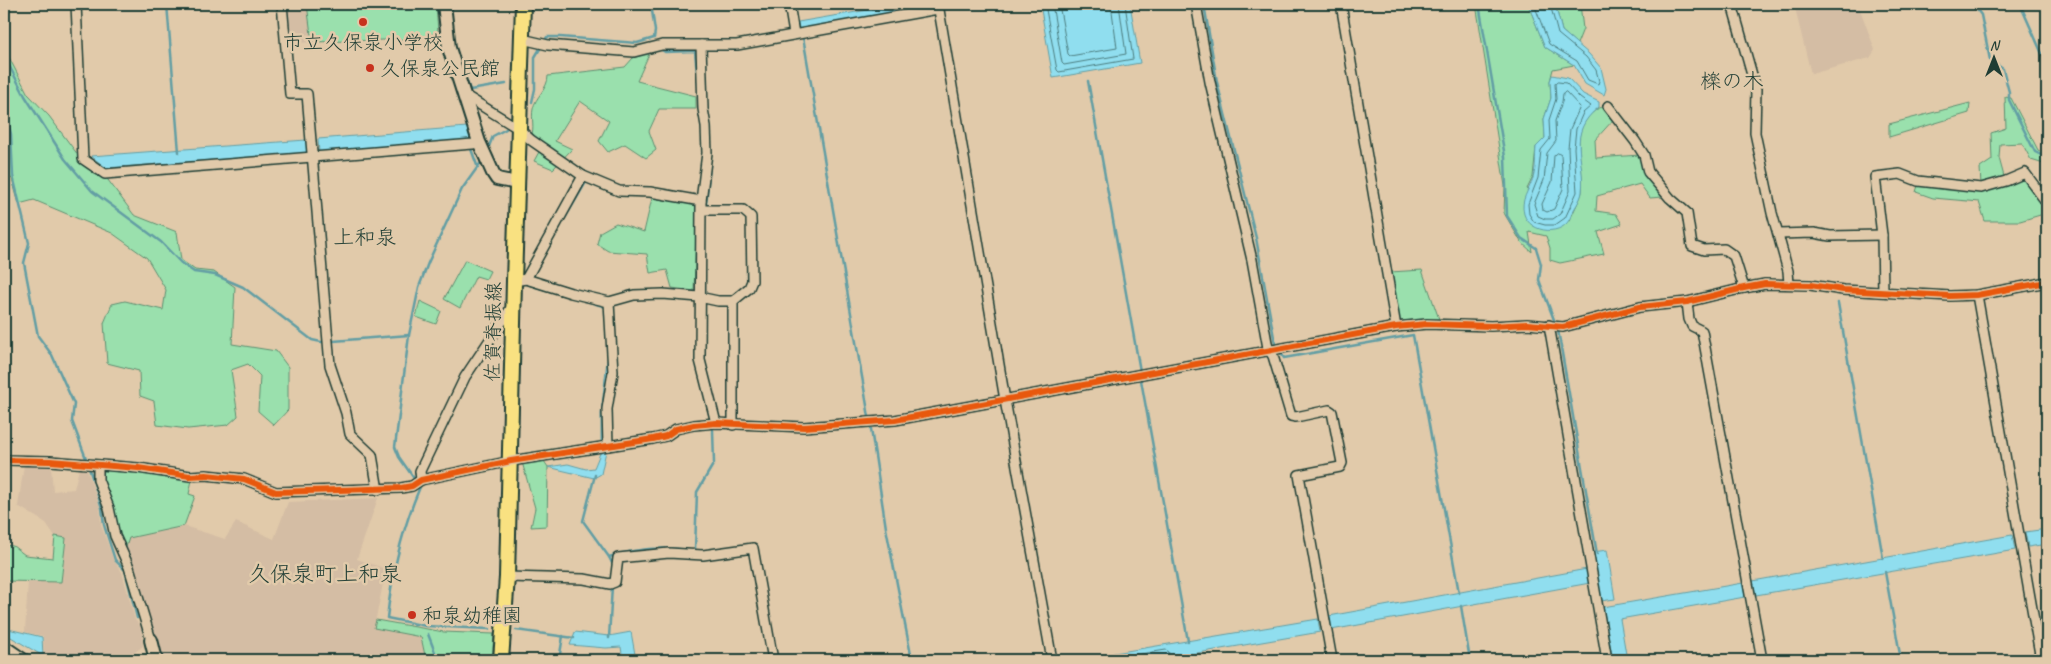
<svg xmlns="http://www.w3.org/2000/svg" width="2051" height="664" viewBox="0 0 2051 664" font-family="Caveat,'Klee One',sans-serif">
<rect width="100%" height="100%" fill="#e1caaa"/>
<filter id="ink" filterUnits="userSpaceOnUse"><feTurbulence type="fractalNoise" baseFrequency=".02" numOctaves="2"/><feDisplacementMap in="SourceGraphic" scale="10" xChannelSelector="R" yChannelSelector="G"/><feConvolveMatrix kernelMatrix="1 2 1 2 8 2 1 2 1" color-interpolation-filters="sRGB"/></filter>
<g filter="url(#ink)">
<g fill="#d4bda4">
<path d="M286 4H436L438 32 419 39 290 43Z"/>
<path d="M1794 4H1858L1875 50 1870 58 1811 74Z"/>
<path d="M24 465 51 467 53 491 74 489 79 469 87 470 100 507 101 525 114 561 122 572 135 620 141 626 143 646 131 655 110 660H53L44 658 43 636 25 632 28 581 61 582 66 539 55 536 46 523 18 506Z"/>
<path d="M378 498 357 559 386 569 374 628 421 637 426 660H162L126 547 129 538 184 526 225 539 236 522 274 539 288 502Z"/>
</g>
<g fill="#9ae0ad" stroke="#5c8e70">
<path d="M307 4H436L438 32 419 39 312 42Z"/>
<path d="M1476 4H1528L1545 47 1574 65 1553 69 1550 81 1551 98 1544 119 1545 138 1536 147 1533 177 1527 189 1570 221C1572 213 1581 198 1582 192 1585 168 1568 131 1592 113 1597 109 1599 107 1606 107L1614 119 1595 140 1596 158 1640 155 1663 197 1650 198 1640 184 1597 196 1596 211 1616 214 1622 224 1598 232 1604 254 1560 263 1550 260V248L1546 236 1529 232 1532 252 1521 242 1504 213 1505 186Z"/>
<path d="M1555 4H1580L1583 29 1577 44 1562 31Z"/>
<path d="M4 48 28 94 49 116 81 159 105 176 134 215 177 232 181 260 195 270 214 272 235 287 232 344 276 351 288 367V410L274 425 258 411 260 376 248 364 231 370 238 416 228 425 188 429 157 425 154 401 140 396 139 371 107 363 104 323 112 304 125 301 163 310 166 290 147 258 112 233 34 200 19 204 12 179 4 170Z"/>
<path d="M650 52 637 81 696 96V109H659L649 131 656 150 646 158 625 144 608 152 599 141 609 121 580 101 555 141 572 149 553 169 534 161 540 150 531 137C535 127 531 119 533 109 535 97 548 89 548 76L625 67 633 58Z"/>
<path d="M2005 97 2011 98 2038 150 2047 155V165L2031 160 2022 143 2000 144 1999 158 2006 184 2024 175 2047 213 2020 221H1985L1979 202 1933 198 1916 192 1920 179 1981 185 1980 168 1992 160 1991 133 2006 128Z"/>
<path d="M1970 103 1969 113 1889 137V124Z"/>
<path d="M652 198 697 204 694 291 672 288 667 270 650 273 647 254 608 251 597 244 600 232 616 223 644 232Z"/>
<path d="M465 260 490 271 486 279 476 276 460 308 444 299Z"/>
<path d="M1422 270 1439 319 1398 321 1390 272Z"/>
<path d="M420 301 441 311 436 324 416 317Z"/>
<path d="M542 458 548 467 547 526 531 527 535 508 522 462Z"/>
<path d="M102 470 144 473 192 480 189 494 195 496 184 526 129 538 126 547 117 534 100 477Z"/>
<path d="M55 536 66 538 61 582 4 581V545L13 546 25 555 53 558Z"/>
<path d="M376 620 444 632 494 634 492 660H426L421 637 374 628Z"/>
</g>
<g fill="#90deef" stroke="#639ea4">
<path d="M903 4H932V7L799 29 798 22Z"/>
<path d="M943 4H980L944 10Z"/>
<path d="M1040 4H1130L1140 63 1053 78Z"/>
<path d="M1528 4H1555L1562 31 1589 54 1601 68 1606 89 1604 95 1585 84 1574 65 1545 47Z"/>
<path d="M1552 75 1568 78 1583 94 1599 102V107C1565 134 1586 158 1582 192 1581 200 1574 208 1571 216 1564 237 1530 234 1524 214 1520 199 1529 191 1533 178 1536 169 1535 157 1536 147L1545 138 1544 119 1551 98 1550 81Z"/>
<path d="M467 127 471 140 319 152 318 139Z"/>
<path d="M306 140 307 153 106 168 91 156Z"/>
<path d="M609 342V375L605 412 606 451 601 474 594 478 548 467 568 464 586 469 594 468 601 451V414Z"/>
<path d="M2047 529V544L2028 547 2025 532Z"/>
<path d="M2012 535 2015 550 1756 595 1753 581Z"/>
<path d="M1607 550 1615 599 1601 601 1593 552Z"/>
<path d="M1587 569 1590 583 1331 630 1329 616Z"/>
<path d="M1743 583 1745 597 1620 619 1627 660H1613L1603 607Z"/>
<path d="M1318 619 1320 632 1157 660H1073Z"/>
<path d="M4 628 42 637 43 656 4 633Z"/>
<path d="M575 632 609 636 631 632 636 660H623L621 647 606 648 570 645Z"/>
</g>
<g fill="none" stroke-linecap="round" stroke-linejoin="round">
<g stroke="#4c7d7f" stroke-width="1">
<path d="M1045 4 1057 70 1059 72 1133 59 1125 4"/>
<path d="M1052 4 1062 63 1064 65 1126 54 1119 4"/>
<path d="M1059 4 1068 54 1070 56 1117 48 1111 4"/>
<path d="M1534 4 1549 44 1577 61 1588 80 1598 84 1599 81 1596 70 1586 57 1558 34 1550 4"/>
<path d="M1558 82 1566 83 1580 98 1591 106 1583 113 1576 129 1574 148 1577 192 1565 218 1555 225H1545L1534 222 1529 214 1528 204 1538 178 1541 150 1550 139 1549 120 1556 99 1555 84Z"/>
<path d="M1566 92 1580 107 1570 129 1568 148 1570 191 1560 214 1553 219H1545L1538 216 1534 204 1544 180 1547 153 1556 141 1555 121 1562 102 1563 94Z"/>
<path d="M1558 153 1561 155 1563 189 1554 209 1547 212 1543 210 1542 204 1552 182 1554 156Z"/>
<path d="M1103 660 1166 650 1169 652 1165 660"/>
</g>
<g stroke="#639ea4" stroke-width="2.5">
<path d="M167 4 179 152"/>
<path d="M1204 4 1217 82 1256 238 1275 343 1284 358 1413 335 1459 593"/>
<path d="M1479 4 1505 157 1507 216 1521 238 1536 248 1541 264 1539 280 1556 325"/>
<path d="M1973 4 1981 15 1990 60 2003 69 2009 92V100L2035 152 2047 158"/>
<path d="M2020 4 2047 65"/>
<path d="M803 37 869 417"/>
<path d="M544 42 547 37H560L637 43 654 38 655 31 651 4"/>
<path d="M658 48 665 52 695 51 698 85"/>
<path d="M4 56 25 96 65 159 92 191 161 242 181 263 194 272 215 275 243 287 312 340 321 342 409 335"/>
<path d="M461 66 470 90 506 84"/>
<path d="M1088 81 1140 371"/>
<path d="M532 102 535 89V57L541 47"/>
<path d="M4 108 11 134 13 176 29 243 24 263 38 336 52 355 74 404 72 421 87 461"/>
<path d="M471 149 478 168"/>
<path d="M488 149 493 136 506 129"/>
<path d="M482 161 462 189 428 263 419 287 409 335 395 447 399 457 420 487C402 529 392 573 387 618L426 626 489 629"/>
<path d="M706 204 710 165"/>
<path d="M565 218 586 182"/>
<path d="M530 285 550 291"/>
<path d="M580 299 606 307V309"/>
<path d="M1838 303 1883 558"/>
<path d="M1558 330 1597 554"/>
<path d="M1141 380 1188 641"/>
<path d="M871 429 886 528 912 660"/>
<path d="M89 468 102 508 104 525 115 560 125 570 137 618"/>
<path d="M595 475 583 521 609 557 613 565"/>
<path d="M695 550 697 492 714 463 713 430"/>
<path d="M609 557C635 548 662 547 689 550"/>
<path d="M1885 572 1901 660"/>
<path d="M1461 606 1470 660"/>
<path d="M516 630 574 638"/>
<path d="M428 634 438 660"/>
<path d="M609 638 612 586"/>
<path d="M1175 657 1176 660"/>
<path d="M559 660 563 636"/>
</g>
<g stroke="#1f3d34" stroke-width="12">
<g id="street">
<path d="M76 4 83 159 105 174 473 144 479 142"/>
<path d="M282 4 290 94H307L330 365 346 413 350 434 372 455 378 490"/>
<path d="M789 4 794 34"/>
<path d="M938 4 1005 400 1052 660"/>
<path d="M1196 4 1210 82 1252 260 1268 348 1273 356 1291 416 1296 417 1329 410 1332 412 1342 463 1340 467 1299 475 1332 660"/>
<path d="M1341 4 1396 327"/>
<path d="M1732 4 1756 89 1755 133 1772 213 1788 271 1789 284"/>
<path d="M522 39 548 45 634 52 662 45H737L938 9"/>
<path d="M701 45 703 109 706 126 707 153 701 201 700 360 716 423"/>
<path d="M466 96 519 129 531 140 583 176 619 191 650 192 701 201"/>
<path d="M1608 106 1635 141 1644 155 1648 172 1670 198 1687 213 1692 246 1704 250 1724 249 1734 256 1744 288"/>
<path d="M1779 234 1814 233 1830 236 1882 235"/>
<path d="M526 279 583 176"/>
<path d="M514 281 526 279 571 293 609 302 634 295 663 294 699 297 718 301H733L749 288 752 281 751 217 743 210H702"/>
<path d="M1883 292 1882 235 1875 177 1900 174 1918 181 1981 188 2006 181 2025 173 2047 203"/>
<path d="M1977 295 2041 660"/>
<path d="M733 301V425"/>
<path d="M1687 302 1689 319 1692 326 1702 331 1762 660"/>
<path d="M1549 325 1607 660"/>
<path d="M608 446 607 409 613 372 609 302"/>
<path d="M4 460 50 461 138 468 190 476 206 475 244 479 276 492 401 488 412 486 421 480 511 461 653 439 666 436 676 429 694 425 716 423 804 427 895 420 1396 327 1427 324 1491 326 1527 324 1563 327 1640 307 1687 302 1744 288 1765 284 1810 285 1843 290 1950 296 1977 295 2047 282"/>
<path d="M98 465V480L109 508 115 536 129 567 151 640"/>
<path d="M421 480 420 471 465 377 513 305"/>
<path d="M507 577 584 579 610 584 615 582 618 558 669 553 703 555 753 548 773 660"/>
</g>
</g>
<g stroke="#1f3d34" stroke-width="16">
<g id="secondary">
<path d="M444 4 449 48 479 142 493 173 497 179 517 183"/>
<path d="M151 640 156 660"/>
<path d="M4 647 23 660"/>
</g>
</g>
<g stroke="#1f3d34" stroke-width="18">
<path id="primary" d="M501 660 507 577 514 281 523 4"/>
</g>
<use href="#street" stroke="#e1caaa" stroke-width="9"/>
<use href="#secondary" stroke="#e1caaa" stroke-width="12"/>
<use href="#primary" stroke="#f9e181" stroke-width="14"/>
<g stroke="#e1caaa" stroke-width="9">
<path id="cycleway" d="M4 460 50 461 138 468 190 476 206 475 244 479 276 492 401 488 412 486 421 480 511 461 653 439 666 436 676 429 694 425 716 423 804 427 895 420 1396 327 1427 324 1491 326 1527 324 1563 327 1640 307 1687 302 1744 288 1765 284 1810 285 1843 290 1950 296 1977 295 2047 282"/>
</g>
<use href="#cycleway" stroke="#e8590c" stroke-width="6"/>
</g>
</g>
<g fill="#c8321e" stroke="#e1caaa" stroke-width="2">
<circle cx="363" cy="22" r="5"/>
<circle cx="370" cy="68" r="5"/>
<circle cx="412" cy="615" r="5"/>
</g>
<g text-anchor="middle" dominant-baseline="central" stroke-width="5" stroke-linejoin="round" paint-order="stroke">
<g font-size="20" fill="#1f3d34" stroke="#e1caaa" text-anchor="start">
<text x="363" y="42" text-anchor="middle">市立久保泉小学校</text>
<text x="380" y="68">久保泉公民館</text>
<text x="422" y="615">和泉幼稚園</text>
</g>
<g font-size="20" fill="#1f3d34" stroke="#e1caaa">
<text transform="translate(493 332) rotate(-89)">佐賀脊振線</text>
</g>
<g font-size="21" fill="#1f3d34" stroke="#e1caaa">
<text x="1732" y="81">檪の木</text>
<text x="365" y="237">上和泉</text>
</g>
<g font-size="22" fill="#1f3d34" stroke="#e1caaa">
<text x="325" y="574">久保泉町上和泉</text>
</g>
</g>
<rect width="2051" height="664" fill="none" stroke="#e1caaa" stroke-width="20"/>
<rect x="10" y="10" width="2031" height="644" fill="none" stroke="#1f3d34" stroke-width="2" filter="url(#ink)"/>
<g transform="translate(1994 58)" stroke="#e1caaa" stroke-width="4" paint-order="stroke">
<path d="M0-4L9 19L0 12L-9 19Z" fill="#1f3d34"/>
<text y="-8" font-size="14" font-weight="bold" text-anchor="middle" fill="#1f3d34">N</text>
</g>
</svg>
